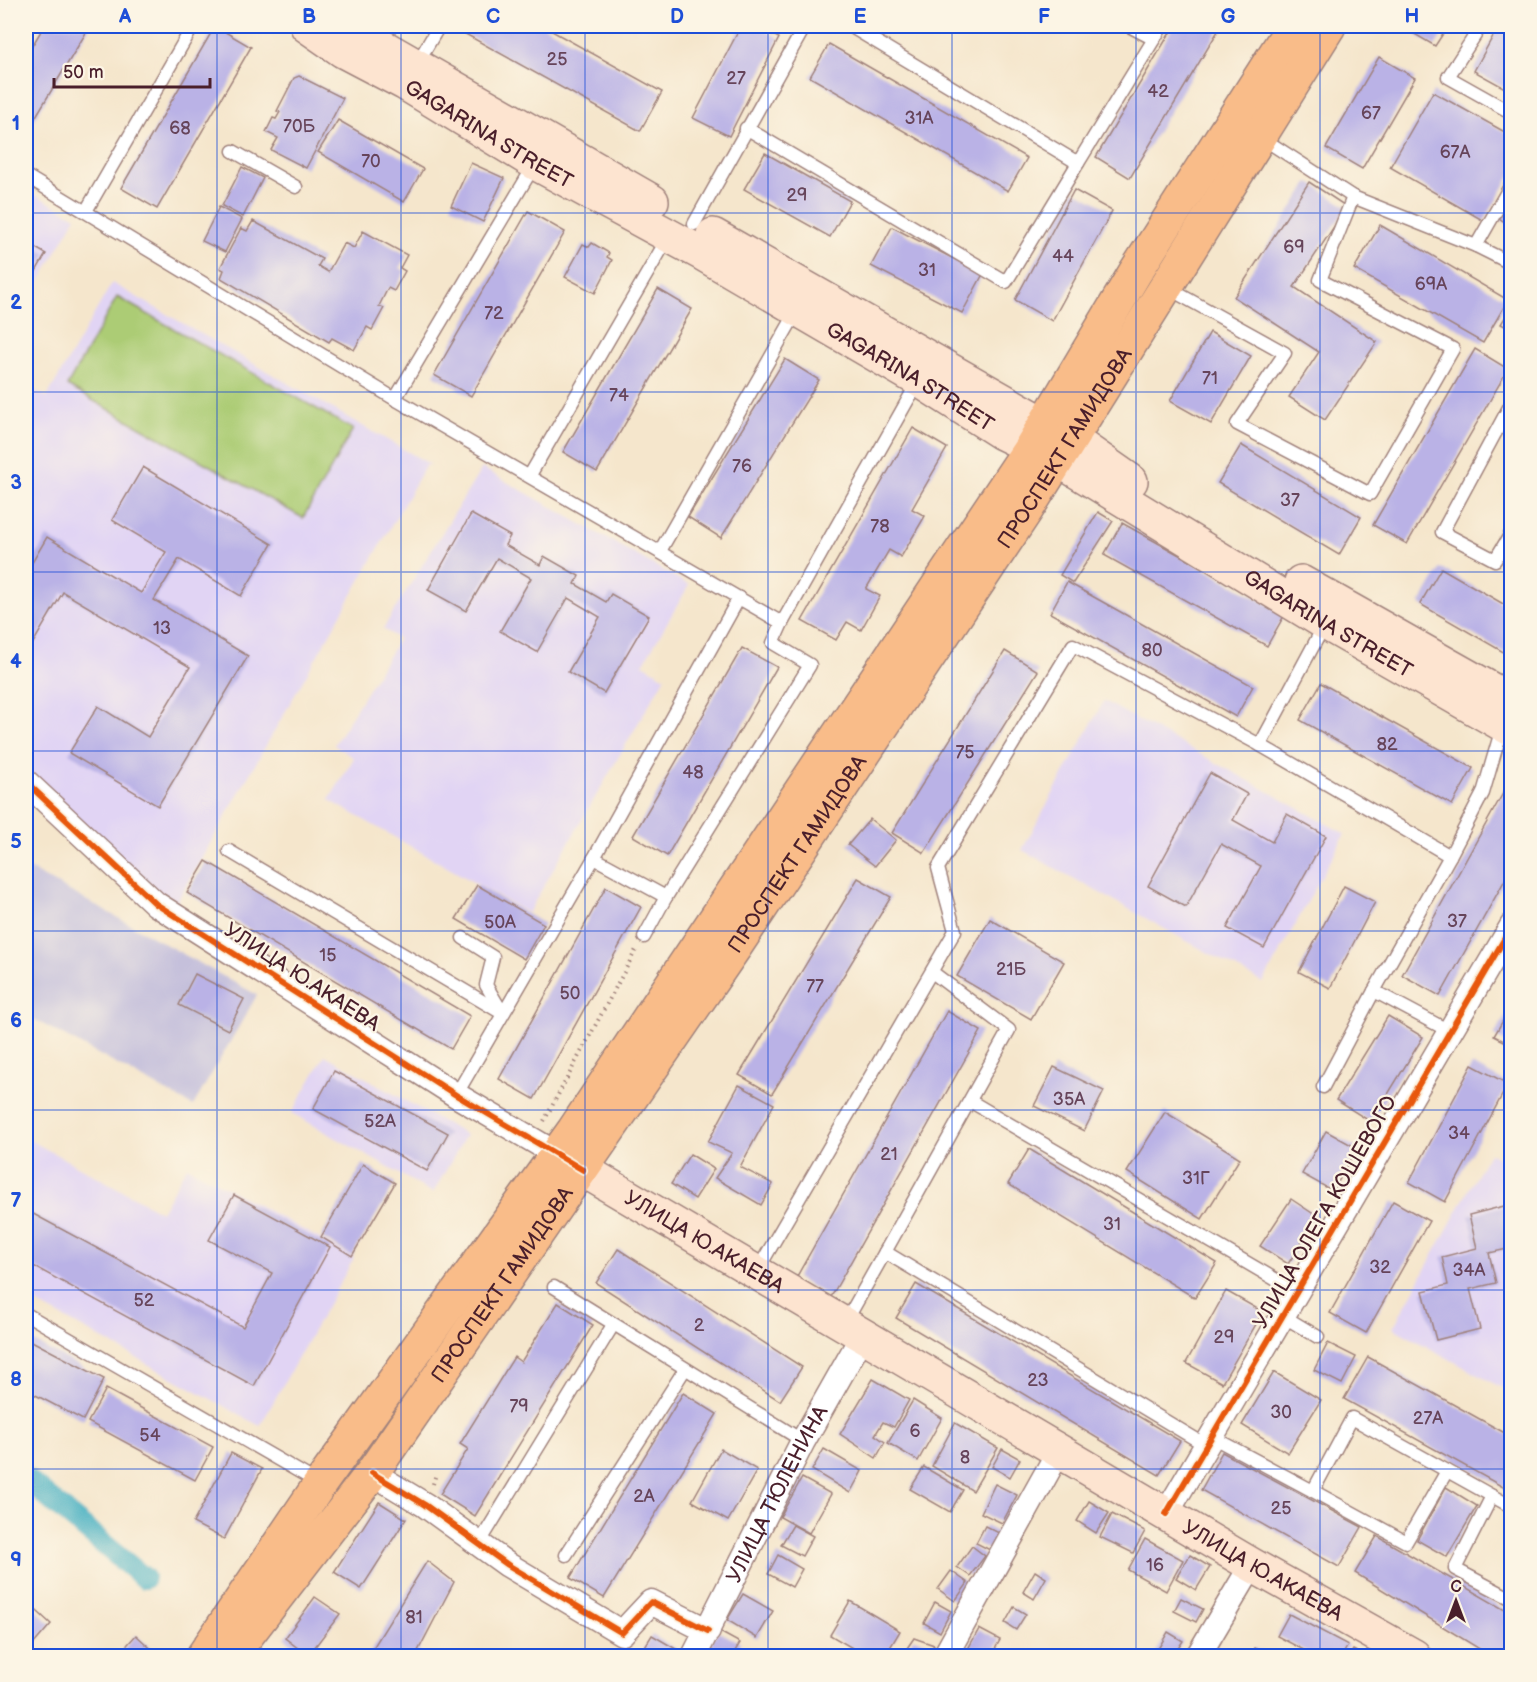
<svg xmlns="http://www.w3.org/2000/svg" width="1537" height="1682" viewBox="0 0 1537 1682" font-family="'Balsamiq Sans',sans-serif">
<rect width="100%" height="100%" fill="#fcf5e5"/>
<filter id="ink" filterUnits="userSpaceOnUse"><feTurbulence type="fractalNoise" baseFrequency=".0167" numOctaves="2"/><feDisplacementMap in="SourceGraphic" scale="12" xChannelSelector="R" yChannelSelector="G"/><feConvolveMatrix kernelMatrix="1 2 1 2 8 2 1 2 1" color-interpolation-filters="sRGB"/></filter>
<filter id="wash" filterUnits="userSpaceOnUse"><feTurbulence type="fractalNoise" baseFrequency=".008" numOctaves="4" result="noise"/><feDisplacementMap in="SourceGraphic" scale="24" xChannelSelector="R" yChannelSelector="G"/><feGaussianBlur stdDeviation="1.35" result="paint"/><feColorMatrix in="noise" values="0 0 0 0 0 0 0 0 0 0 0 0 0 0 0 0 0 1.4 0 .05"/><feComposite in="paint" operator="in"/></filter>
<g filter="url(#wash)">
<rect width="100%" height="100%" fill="#f5e6cc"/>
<g fill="#e1d4f4">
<path d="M26 190 76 217 26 306Z"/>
<path d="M112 283 431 465H426L175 905 105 854 26 768V386L47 397Z"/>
<path d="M482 468 689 585 643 664 665 677 528 913 329 800 354 758 334 745 399 639 383 629Z"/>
<path d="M1104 701 1345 834 1263 983 1022 850Z"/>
<path d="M325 1055 466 1135 433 1193 292 1113Z"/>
<path d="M26 1138 161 1212 187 1166 354 1258 260 1426 26 1297Z"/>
<path d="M1489 1153 1511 1165V1393L1393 1328Z"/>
</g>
<path fill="#c5c0db" d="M26 867 257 995 193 1106 26 1015Z"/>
<path fill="#accc75" stroke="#7b7650" stroke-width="1.5" d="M117 297 353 429 303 518 67 386Z"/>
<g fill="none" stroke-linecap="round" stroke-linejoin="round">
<path stroke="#43aec1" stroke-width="22" d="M26 1479 144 1578"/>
</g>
<g id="blocks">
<g fill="#bab2e6">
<path d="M44 26H90L26 133V56Z"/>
<path d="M215 26 251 47 157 209 121 188Z"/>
<path d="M451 26H543L662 92 640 131Z"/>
<path d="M741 26H755L779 38 729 136 693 118Z"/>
<path d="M1174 26H1221L1130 178 1096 157Z"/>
<path d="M1401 26H1448L1435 46Z"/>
<path d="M1497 29 1512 37V92L1474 71Z"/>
<path d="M829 44 1027 158 1008 191 810 77Z"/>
<path d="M1379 57 1415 78 1362 169 1326 148Z"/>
<path d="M299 76 343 98 306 168 271 150 278 138 266 132 273 118 276 119 280 112 277 111 294 78Z"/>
<path d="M1433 92 1512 136V173L1484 221 1390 167Z"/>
<path d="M338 120 423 169 404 202 318 152Z"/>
<path d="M765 153 850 201 830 237 744 189Z"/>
<path d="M471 163 504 178 483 222 451 206Z"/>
<path d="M242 167 263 178 243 217 222 206Z"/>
<path d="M1309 182 1347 207 1294 287 1377 342 1325 420 1289 397 1319 352 1234 297Z"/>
<path d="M1074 190 1112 211 1052 321 1015 300Z"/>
<path d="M1512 194V226L1498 218Z"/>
<path d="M219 207 242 219 225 252 202 241Z"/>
<path d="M528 211 565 232 471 396 434 375Z"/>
<path d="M253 221 322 259 318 266 328 272 344 243 354 248 363 231 407 255 400 268 405 271 394 291 388 288 379 306 384 308 372 330 367 327 354 350 332 338 329 342 221 278 224 270 220 268 241 228 247 231Z"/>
<path d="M1380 225 1508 300 1483 343 1354 269Z"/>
<path d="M892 227 983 274 962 313 871 266Z"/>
<path d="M592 243 609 253 607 257 612 260 595 293 565 277 583 244 589 247Z"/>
<path d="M29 244 46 254 35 273 26 267V251Z"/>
<path d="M658 289 692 309 597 472 563 452Z"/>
<path d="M1512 306V330L1501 324Z"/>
<path d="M1210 332 1251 356 1211 424 1170 401Z"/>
<path d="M1475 349 1508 369 1407 544 1373 525Z"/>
<path d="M785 359 819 380 721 538 688 517Z"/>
<path d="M913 428 947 448 912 509 925 516 901 557 889 550 866 589 880 596 861 630 847 622 836 640 802 621Z"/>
<path d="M1241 445 1361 517 1339 555 1218 483Z"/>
<path d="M143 467 272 544 241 596 179 559 154 600 248 656 158 806 69 753 98 706 148 737 190 667 63 592 26 655V573L47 537 141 593 166 552 112 520Z"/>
<path d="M1098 512 1113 521 1073 583 1060 575Z"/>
<path d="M471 514 510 536 505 545 540 565 544 556 579 576 575 584 606 602 611 594 649 616 604 693 568 672 600 617 568 598 537 652 500 631 531 578 497 558 466 611 428 590Z"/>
<path d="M1122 523 1285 614 1267 646 1104 555Z"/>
<path d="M1441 568 1512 609V657L1420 604Z"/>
<path d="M1067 582 1253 686 1236 717 1050 613Z"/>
<path d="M742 648 777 667 667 856 633 836Z"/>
<path d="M1005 651 1038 671 924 853 892 833Z"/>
<path d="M1321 683 1473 768 1452 805 1300 720Z"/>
<path d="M1210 773 1247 794 1233 820 1272 842 1287 814 1326 836 1264 948 1227 928 1261 866 1221 844 1186 907 1148 886Z"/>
<path d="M1507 786 1512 789V867L1440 996 1402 975Z"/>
<path d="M870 819 896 840 875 866 848 845Z"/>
<path d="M206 861 470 1016 451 1049 187 893Z"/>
<path d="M858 878 891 897 772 1094 739 1075Z"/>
<path d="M477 885 544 924 524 959 456 919Z"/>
<path d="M1344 886 1375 902 1330 988 1299 972Z"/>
<path d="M606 887 641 907 534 1099 499 1079Z"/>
<path d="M990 919 1064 962 1031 1019 957 976Z"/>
<path d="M195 974 244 999 228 1030 179 1005Z"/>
<path d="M1512 1005V1045L1494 1036Z"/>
<path d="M947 1011 981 1031 831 1297 796 1278Z"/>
<path d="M1388 1016 1423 1037 1371 1122 1336 1100Z"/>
<path d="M1472 1065 1508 1084 1445 1202 1409 1182Z"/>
<path d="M1054 1067 1104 1091 1084 1131 1034 1106Z"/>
<path d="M334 1071 448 1133 427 1171 313 1109Z"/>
<path d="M739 1085 774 1104 740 1167 773 1184 761 1205 715 1178 732 1153 708 1142Z"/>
<path d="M1165 1112 1240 1158 1202 1219 1127 1172Z"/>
<path d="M1326 1131 1357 1148 1333 1191 1302 1174Z"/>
<path d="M1029 1149 1217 1263 1195 1298 1008 1184Z"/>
<path d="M690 1154 714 1169 695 1199 671 1184Z"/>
<path d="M363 1164 395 1183 352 1256 321 1237Z"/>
<path d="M234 1195 330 1247 254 1386 26 1262V1210L243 1327 272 1273 209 1240Z"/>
<path d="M1291 1199 1318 1217 1288 1264 1260 1246Z"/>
<path d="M1393 1201 1429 1221 1366 1333 1330 1313Z"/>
<path d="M1512 1204V1248L1489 1253 1496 1283 1470 1289 1480 1329 1436 1340 1423 1291 1448 1285 1442 1257 1477 1248 1469 1215Z"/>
<path d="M618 1249 802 1367 780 1401 596 1283Z"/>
<path d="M916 1284 1180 1441 1159 1475 896 1318Z"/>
<path d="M1226 1291 1263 1312 1222 1383 1186 1363Z"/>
<path d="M558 1303 593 1325 475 1516 440 1494 468 1449 460 1444 514 1357 521 1362Z"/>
<path d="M26 1338 104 1379 83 1420 26 1390Z"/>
<path d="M1328 1343 1356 1357 1342 1384 1314 1370Z"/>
<path d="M1368 1357 1512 1437V1492L1344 1399Z"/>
<path d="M1274 1372 1321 1400 1288 1453 1242 1425Z"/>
<path d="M873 1379 909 1400 894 1427 883 1422 875 1435 885 1442 876 1458 840 1434Z"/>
<path d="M106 1389 213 1447 195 1480 88 1422Z"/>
<path d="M683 1393 717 1414 604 1598 570 1578Z"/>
<path d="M913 1400 942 1418 918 1461 888 1443Z"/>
<path d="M955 1423 998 1448 973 1491 932 1466Z"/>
<path d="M721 1449 757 1470 728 1521 692 1501Z"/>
<path d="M824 1449 862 1471 850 1493 812 1470Z"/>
<path d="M1002 1449 1020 1459 1010 1477 992 1467Z"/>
<path d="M1222 1452 1362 1527 1339 1567 1201 1490Z"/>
<path d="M231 1453 262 1469 224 1539 193 1523Z"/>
<path d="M924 1467 963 1490 950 1512 910 1489Z"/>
<path d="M802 1478 831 1494 809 1533 780 1517Z"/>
<path d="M995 1484 1017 1495 1002 1523 981 1513Z"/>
<path d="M1446 1487 1477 1506 1447 1557 1417 1540Z"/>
<path d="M1089 1501 1109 1513 1096 1533 1077 1521Z"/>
<path d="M379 1502 406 1519 361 1589 334 1572Z"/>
<path d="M1112 1514 1145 1531 1133 1553 1100 1537Z"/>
<path d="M793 1525 813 1536 802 1556 781 1545Z"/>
<path d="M985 1526 999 1533 990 1550 976 1543Z"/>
<path d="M1377 1536 1512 1614 1509 1626 1512 1628V1656H1491L1355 1573Z"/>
<path d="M1145 1539 1183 1560 1166 1591 1128 1570Z"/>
<path d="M972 1546 985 1556 970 1576 957 1567Z"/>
<path d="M778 1555 802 1569 792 1587 768 1574Z"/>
<path d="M1190 1555 1210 1567 1196 1590 1176 1578Z"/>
<path d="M427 1561 454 1582 418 1651 426 1656H368Z"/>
<path d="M951 1571 968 1583 955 1601 938 1589Z"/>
<path d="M1035 1571 1046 1578 1034 1599 1023 1592Z"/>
<path d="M743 1594 773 1611 757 1638 727 1620Z"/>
<path d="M315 1597 340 1614 308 1656 285 1638Z"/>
<path d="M1181 1598 1203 1609 1196 1622 1174 1611Z"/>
<path d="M26 1601 51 1624 26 1653Z"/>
<path d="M850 1601 900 1631 885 1656H866L830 1635Z"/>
<path d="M935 1602 951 1611 940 1632 924 1623Z"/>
<path d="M1014 1607 1026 1614 1016 1630 1005 1623Z"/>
<path d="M1289 1614 1348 1645 1342 1656H1315L1277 1636Z"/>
<path d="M979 1629 1000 1640 991 1656H981L968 1649Z"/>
<path d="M718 1631 740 1643 732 1656H720L708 1649Z"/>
<path d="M1168 1632 1183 1641 1173 1656H1159L1155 1654Z"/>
<path d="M136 1635 159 1656H123L120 1653Z"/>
<path d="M652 1635 688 1656H639Z"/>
<path d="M914 1638 934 1645 927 1656H908L903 1654Z"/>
<path d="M1255 1648 1268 1656H1250Z"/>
<path d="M1353 1650 1364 1656H1349Z"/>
</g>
</g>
</g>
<g filter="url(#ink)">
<use href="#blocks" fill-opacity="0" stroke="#a0827c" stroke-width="1.5"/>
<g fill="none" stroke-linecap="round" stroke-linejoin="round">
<g stroke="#a0827c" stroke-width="15">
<g id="lane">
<path d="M850 26 1078 163 1154 39"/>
<path d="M1129 26 1154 39 1162 26"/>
<path d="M1481 26 1448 77 1512 113"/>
<path d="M1511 26H1512"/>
<path d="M416 65 439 26"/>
<path d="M746 128 1006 282 1078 163"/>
<path d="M1262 138 1353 197 1476 246 1512 264"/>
<path d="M233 151 296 187"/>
<path d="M26 176 395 399 782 623 773 643 810 665 666 897 594 858"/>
<path d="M86 211 193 26"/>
<path d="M694 224 805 26"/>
<path d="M1476 246 1512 183"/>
<path d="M1166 287 1285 353 1237 424 1370 494 1453 349 1320 280 1353 197"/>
<path d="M395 399 535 164"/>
<path d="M1512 402 1442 532 1495 560 1512 532"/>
<path d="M530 475 669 236"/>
<path d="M660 551 797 311"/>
<path d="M782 623 918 382"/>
<path d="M1260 745 1450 856 1483 793 1502 728"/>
<path d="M229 851 502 1013"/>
<path d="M644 937 666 897"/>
<path d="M463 938 493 957 486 985 502 1012"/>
<path d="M1449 1031 1374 991 1450 856"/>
<path d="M1323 1087 1374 991"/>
<path d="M456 1095 594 858 739 598"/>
<path d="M970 1101 1297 1292"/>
<path d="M885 1252 1009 1030 932 972"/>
<path d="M757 1271 955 931 938 868 1073 645 1260 745 1325 624"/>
<path d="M554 1287 803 1441"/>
<path d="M26 1314 319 1483"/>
<path d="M1283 1316 1318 1337"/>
<path d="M845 1323 885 1252 1207 1446"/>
<path d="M1212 1437 1313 1491 1352 1418 1512 1507"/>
<path d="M1313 1491 1406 1542 1447 1471"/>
<path d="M1492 1496 1455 1569 1512 1599"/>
<path d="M480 1542 613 1325"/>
<path d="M566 1555 685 1369"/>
</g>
</g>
<g stroke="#a0827c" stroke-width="27">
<g id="street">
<path d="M26 782 156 904 456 1095 570 1162"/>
<path d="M372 1473 425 1505 508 1565 622 1633 651 1602 708 1631"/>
<path d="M1166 1514 1512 926"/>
<path id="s1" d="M694 1656 803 1441 863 1335"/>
<path d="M945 1656 1059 1451"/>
<path d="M1198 1656 1252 1565"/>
</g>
</g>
<g stroke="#a0827c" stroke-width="36">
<g id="secondary">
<path id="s2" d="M307 26 343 51 404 83 535 163 701 253 919 380 1002 433 1058 460 1325 623 1512 730"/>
<path d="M347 26 652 201"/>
<path d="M713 235 1071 439 1131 481"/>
<path d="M1301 582 1512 701"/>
<path id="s3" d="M583 1170 1252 1565 1414 1656"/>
</g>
</g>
<g stroke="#a0827c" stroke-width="36">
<g id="primary">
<path d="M203 1656 320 1484 574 1130 1031 447 1136 271 1293 26"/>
<path id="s4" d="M231 1656 372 1473 735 947 1027 509 1329 26"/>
</g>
</g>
<g stroke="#a0827c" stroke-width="4" stroke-dasharray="1.5 4.5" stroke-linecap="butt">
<path d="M544 1121 637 948"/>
<path d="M433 1484 436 1474"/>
</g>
<use href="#lane" stroke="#fff" stroke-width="12"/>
<use href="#street" stroke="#fff" stroke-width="24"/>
<use href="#secondary" stroke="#fde4d0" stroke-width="33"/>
<use href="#primary" stroke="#f9bc89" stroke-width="33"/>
<g stroke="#fcf5e5" stroke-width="10">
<g id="cycleway">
<path d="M26 782 156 904 456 1095 583 1170"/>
<path d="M372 1473 425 1505 508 1565 622 1633 651 1602 708 1631"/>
<path d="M1166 1514 1512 926"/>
</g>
</g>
<use href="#cycleway" stroke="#e8590c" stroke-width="6"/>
</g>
</g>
<path fill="none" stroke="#1d4ed8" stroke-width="1.5" stroke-opacity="0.55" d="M217 26V1656M401 26V1656M585 26V1656M768 26V1656M952 26V1656M1136 26V1656M1320 26V1656M26 213H1512M26 392H1512M26 572H1512M26 751H1512M26 931H1512M26 1110H1512M26 1290H1512M26 1469H1512"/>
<g text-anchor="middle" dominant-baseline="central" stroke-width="4.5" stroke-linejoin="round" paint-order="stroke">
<g font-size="18" fill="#66445a">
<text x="557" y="59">25</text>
<text x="736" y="78">27</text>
<text x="1158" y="91">42</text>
<text x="1371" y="113">67</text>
<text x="919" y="118">31А</text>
<text x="299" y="126">70Б</text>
<text x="180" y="128">68</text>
<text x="1455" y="152">67А</text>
<text x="371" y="161">70</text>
<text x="797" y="195">29</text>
<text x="1294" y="247">69</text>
<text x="1063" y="256">44</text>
<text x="927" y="270">31</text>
<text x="1431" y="284">69А</text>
<text x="494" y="313">72</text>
<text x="1210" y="378">71</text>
<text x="619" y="395">74</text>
<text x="742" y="466">76</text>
<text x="1290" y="500">37</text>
<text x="880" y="526">78</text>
<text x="162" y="628">13</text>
<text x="1152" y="650">80</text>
<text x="1387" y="744">82</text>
<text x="965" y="752">75</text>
<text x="693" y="772">48</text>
<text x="1457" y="921">37</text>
<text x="500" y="922">50А</text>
<text x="328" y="955">15</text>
<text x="1011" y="969">21Б</text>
<text x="815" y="986">77</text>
<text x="570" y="993">50</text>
<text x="1069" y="1099">35А</text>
<text x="380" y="1121">52А</text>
<text x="1459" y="1133">34</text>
<text x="889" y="1154">21</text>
<text x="1196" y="1178">31Г</text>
<text x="1112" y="1224">31</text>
<text x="1380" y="1267">32</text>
<text x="1469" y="1270">34А</text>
<text x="144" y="1300">52</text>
<text x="699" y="1325">2</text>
<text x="1224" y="1337">29</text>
<text x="1038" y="1380">23</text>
<text x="519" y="1406">79</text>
<text x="1281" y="1412">30</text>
<text x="1428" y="1418">27А</text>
<text x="915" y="1431">6</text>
<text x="150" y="1435">54</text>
<text x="965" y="1457">8</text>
<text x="644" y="1496">2А</text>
<text x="1281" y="1508">25</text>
<text x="1155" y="1565">16</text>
<text x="414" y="1617">81</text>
</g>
<g font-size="21" fill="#4a1f2b" stroke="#fcf5e5">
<text stroke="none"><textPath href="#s2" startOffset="212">GAGARINA STREET</textPath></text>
<text stroke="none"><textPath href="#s2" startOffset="698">GAGARINA STREET</textPath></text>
<text stroke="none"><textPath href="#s4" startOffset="1468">ПРОСПЕКТ ГАМИДОВА</textPath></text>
<text stroke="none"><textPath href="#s2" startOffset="1184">GAGARINA STREET</textPath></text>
<text stroke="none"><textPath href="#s4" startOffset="982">ПРОСПЕКТ ГАМИДОВА</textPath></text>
<text transform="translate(302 977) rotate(33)">УЛИЦА Ю.АКАЕВА</text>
<text transform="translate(1325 1212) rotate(-60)">УЛИЦА ОЛЕГА КОШЕВОГО</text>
<text stroke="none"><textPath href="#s3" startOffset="141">УЛИЦА Ю.АКАЕВА</textPath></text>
<text stroke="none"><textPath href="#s4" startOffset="460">ПРОСПЕКТ ГАМИДОВА</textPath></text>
<text stroke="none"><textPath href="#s1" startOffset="182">УЛИЦА ТЮЛЕНИНА</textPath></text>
<text stroke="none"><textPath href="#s3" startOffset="789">УЛИЦА Ю.АКАЕВА</textPath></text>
</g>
</g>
<rect width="1537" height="1682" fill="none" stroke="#fcf5e5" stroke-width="66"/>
<g transform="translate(1456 1601)" stroke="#fcf5e5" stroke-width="4.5" paint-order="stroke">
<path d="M0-4.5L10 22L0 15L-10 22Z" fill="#4a1f2b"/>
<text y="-9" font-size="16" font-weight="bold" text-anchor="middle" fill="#4a1f2b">С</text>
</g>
<path d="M54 78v9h156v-9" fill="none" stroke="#4a1f2b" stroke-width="3"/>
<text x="63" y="78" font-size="18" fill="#4a1f2b" stroke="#fcf5e5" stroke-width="4.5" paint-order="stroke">50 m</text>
<rect x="33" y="33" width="1471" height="1616" fill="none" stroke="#1d4ed8" stroke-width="2"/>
<g font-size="20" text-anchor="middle" font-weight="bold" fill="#1d4ed8">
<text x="125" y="23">A</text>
<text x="309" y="23">B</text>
<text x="493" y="23">C</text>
<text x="677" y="23">D</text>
<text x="860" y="23">E</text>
<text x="1044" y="23">F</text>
<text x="1228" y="23">G</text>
<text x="1412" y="23">H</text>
<text x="16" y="130">1</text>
<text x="16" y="309">2</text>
<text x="16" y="489">3</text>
<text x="16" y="668">4</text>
<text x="16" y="848">5</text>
<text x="16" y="1027">6</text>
<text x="16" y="1207">7</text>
<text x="16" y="1386">8</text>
<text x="16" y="1566">9</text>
</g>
</svg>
